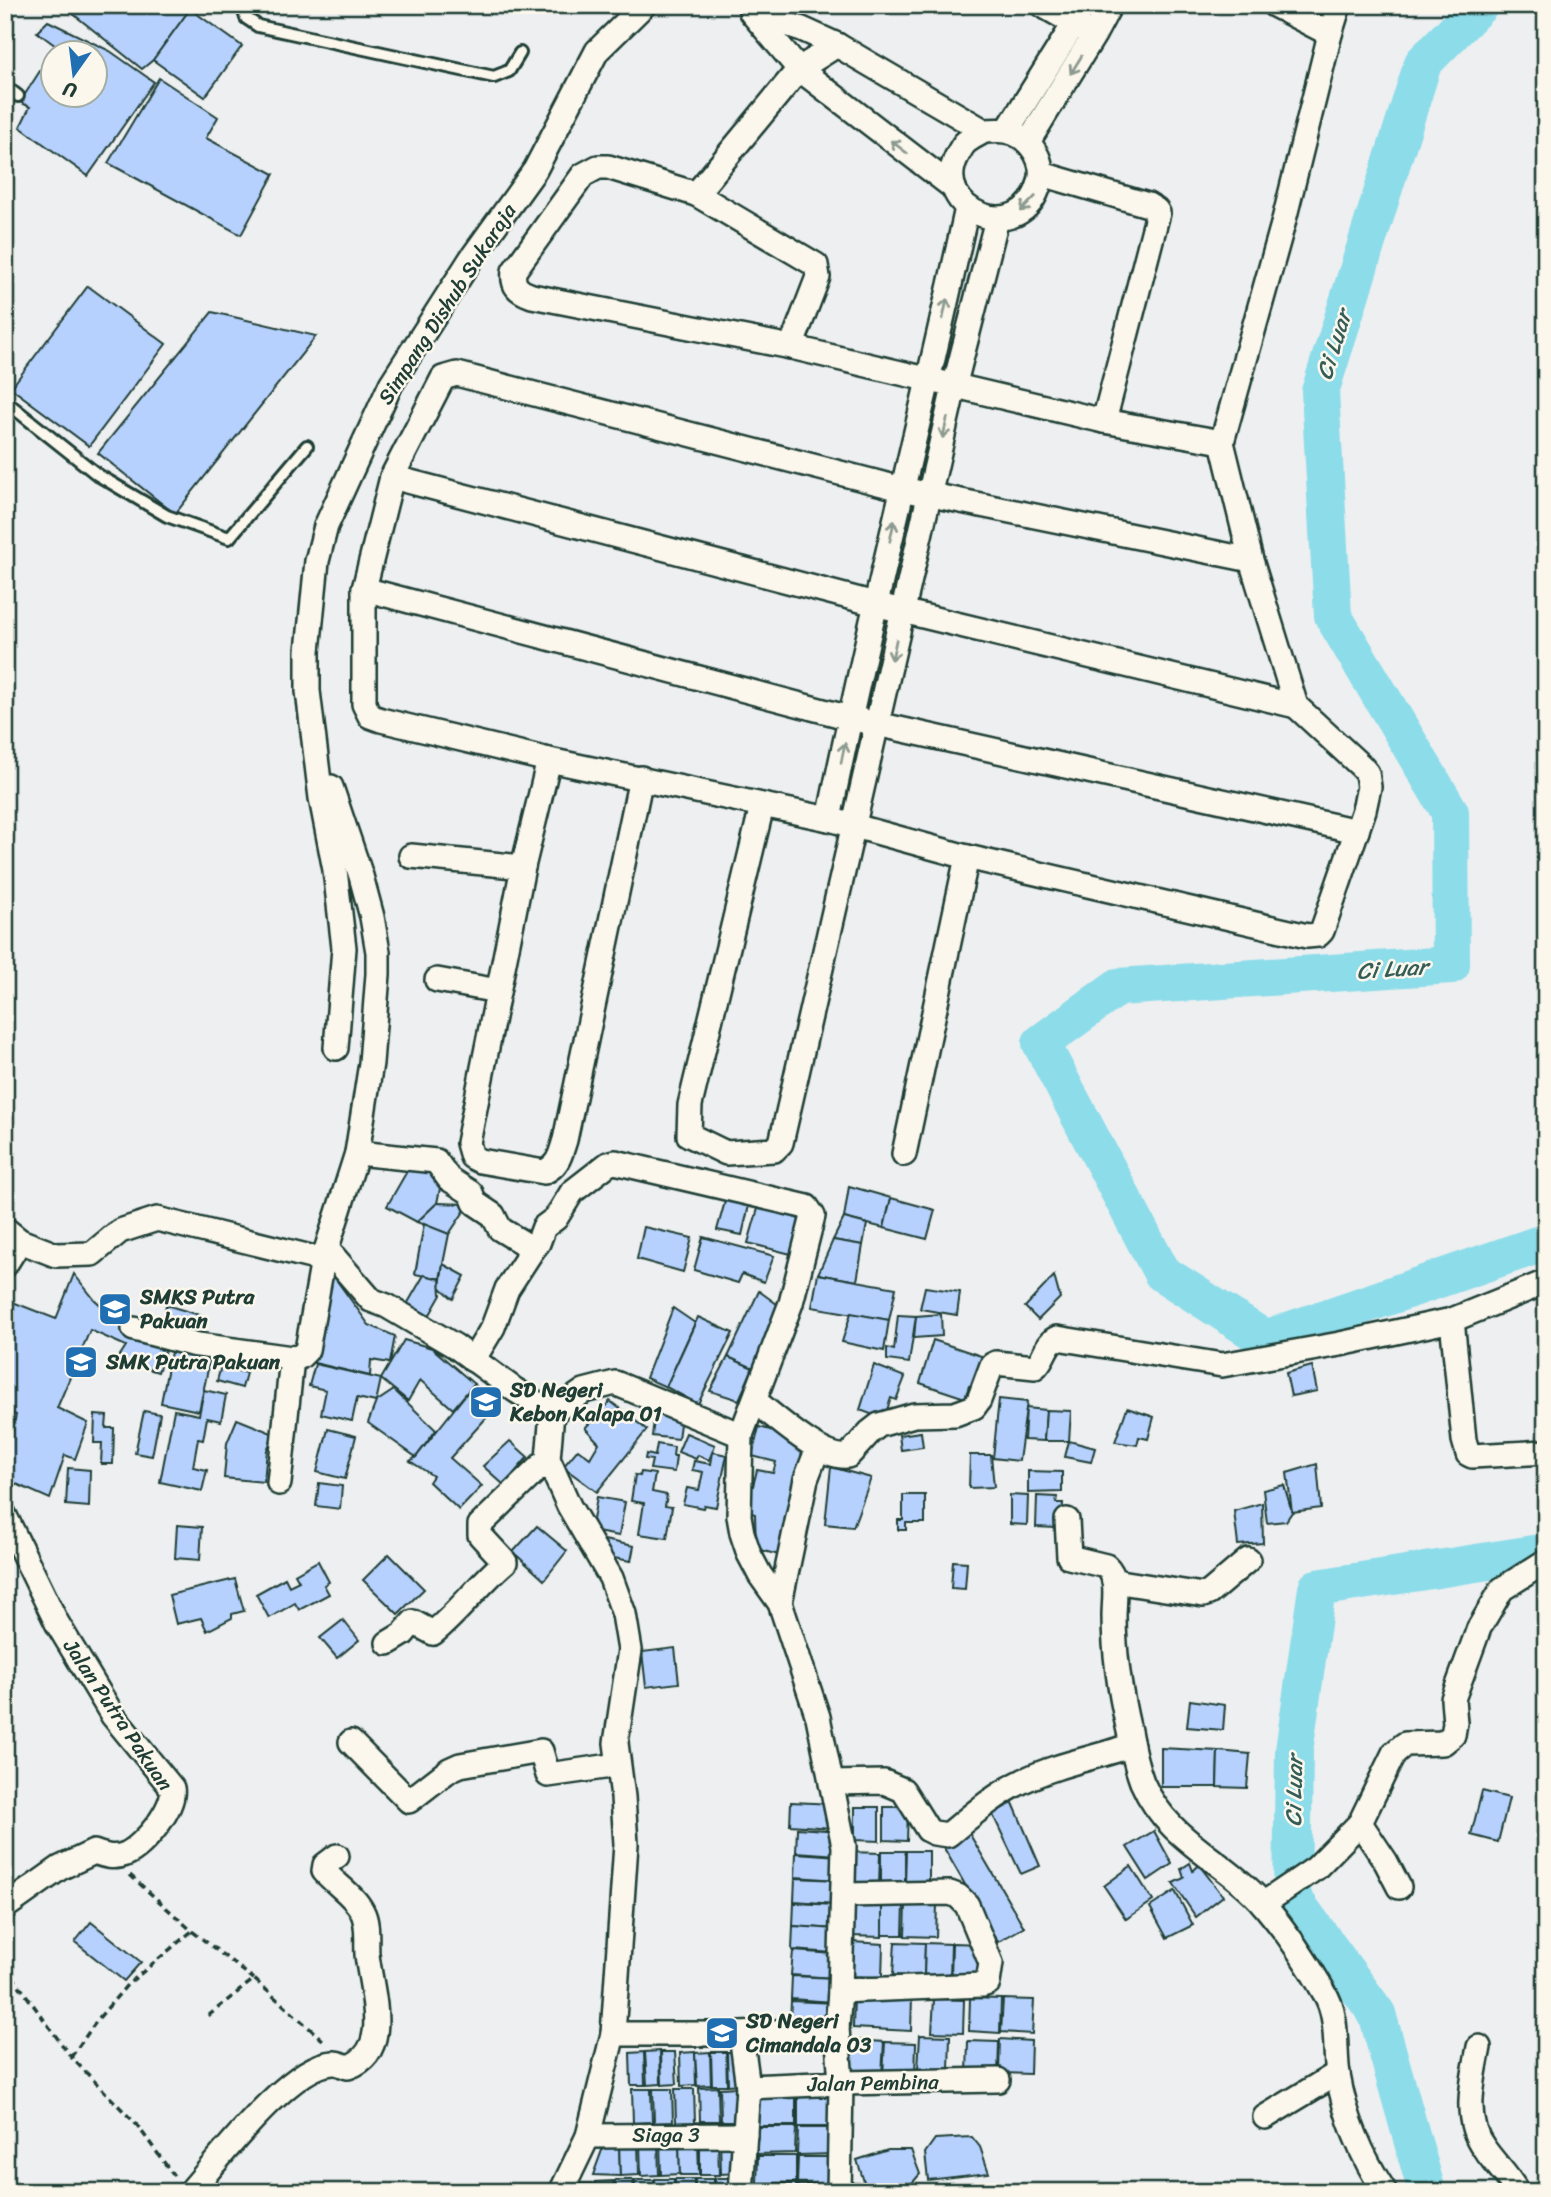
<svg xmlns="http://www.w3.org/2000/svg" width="1551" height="2197" viewBox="0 0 1551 2197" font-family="Sriracha,sans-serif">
<rect width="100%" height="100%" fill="#edeff0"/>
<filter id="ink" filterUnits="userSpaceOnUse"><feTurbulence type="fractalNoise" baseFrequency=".0143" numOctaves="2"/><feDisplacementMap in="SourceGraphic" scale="14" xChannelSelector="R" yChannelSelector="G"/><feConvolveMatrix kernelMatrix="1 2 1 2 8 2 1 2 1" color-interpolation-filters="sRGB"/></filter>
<g filter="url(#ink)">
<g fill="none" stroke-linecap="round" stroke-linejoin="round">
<g stroke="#8ddcea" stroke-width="38">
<path d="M1480 5 1423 63 1320 392 1333 616 1450 812 1451 965 1118 987 1041 1043 1162 1273 1265 1339 1546 1242"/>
<path d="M1427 2192 1377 2014 1292 1897 1294 1751 1317 1588 1546 1552"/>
</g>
</g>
<g fill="#b7d1ff" stroke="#1f3d34" stroke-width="2" fill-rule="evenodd">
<path d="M70 5H193L153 60 142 69 67 9Z"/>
<path d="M190 9 242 46 205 97 153 60Z"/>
<path d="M48 21 110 51 154 82 88 176 20 127 30 107 20 102 56 46 37 32ZM52 52H94V94H52Z"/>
<path d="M159 78 218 117 206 138 274 174 241 235 108 163Z"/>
<path d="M88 286 166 344 89 446 11 388Z"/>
<path d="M212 312 316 336 175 514 98 453Z"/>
<path d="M414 1159 443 1174 437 1203 417 1222 387 1206Z"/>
<path d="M849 1186 891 1198 884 1228 844 1218Z"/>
<path d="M728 1191 751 1197 742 1235 717 1230Z"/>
<path d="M891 1198 935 1210 927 1239 884 1228Z"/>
<path d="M437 1203 469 1204 449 1234 417 1222Z"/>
<path d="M759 1205 802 1220 791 1254 748 1243Z"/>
<path d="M844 1218 867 1224 863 1245 833 1240Z"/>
<path d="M424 1224 449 1234 440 1279 415 1274Z"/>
<path d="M644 1227 692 1238 683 1272 637 1259Z"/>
<path d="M703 1237 774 1256 764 1282 742 1274 738 1283 694 1270Z"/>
<path d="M833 1240 863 1245 857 1281 818 1274Z"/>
<path d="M443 1264 465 1276 453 1299 440 1287Z"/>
<path d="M74 1274 94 1299 137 1338 167 1345 158 1372 117 1360 126 1346 90 1330 57 1408 88 1423 75 1459 65 1455 50 1499 5 1479V1462L16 1415 5 1411V1299L56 1319Z"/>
<path d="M332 1274 369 1325 395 1336 390 1363 371 1360 370 1376 310 1362Z"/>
<path d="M818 1274 896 1288 889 1320 812 1307Z"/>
<path d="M424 1275 440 1279 441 1295 424 1325 402 1313Z"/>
<path d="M1054 1276 1060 1298 1038 1320 1025 1307Z"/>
<path d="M925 1287 960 1292 957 1315 920 1309Z"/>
<path d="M759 1291 781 1307 753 1368 728 1357Z"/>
<path d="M166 1305 203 1316 202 1337 161 1335Z"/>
<path d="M673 1308 695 1323 666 1387 646 1378Z"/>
<path d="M851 1313 889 1320 884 1351 842 1342Z"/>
<path d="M941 1314 942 1336 914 1338 916 1316Z"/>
<path d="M898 1315 916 1316 909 1363 887 1360V1348L894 1350Z"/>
<path d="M698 1317 733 1333 698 1404 666 1387Z"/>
<path d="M404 1340 432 1348 474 1384 453 1409 420 1380 408 1401 381 1379Z"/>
<path d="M933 1340 987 1358 977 1388 969 1386 965 1398 920 1383Z"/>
<path d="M171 1352 210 1360 199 1411 161 1403Z"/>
<path d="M728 1357 753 1368 739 1400 710 1391Z"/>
<path d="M315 1364 381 1379 376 1402 357 1398 352 1421 321 1414 326 1390 309 1386Z"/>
<path d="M874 1365 905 1377 896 1400 891 1398 884 1419 860 1410Z"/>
<path d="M221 1366 246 1373 242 1388 217 1381Z"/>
<path d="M1312 1366 1317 1391 1291 1396 1286 1373Z"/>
<path d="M474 1384 497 1406 450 1458 482 1486 459 1510 429 1482 433 1476 410 1461 416 1457Z"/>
<path d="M204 1390 226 1395 221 1421 207 1418 203 1440 198 1439 193 1467 207 1470 202 1491 160 1482 174 1410 199 1415Z"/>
<path d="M394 1390 436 1430 416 1457 368 1423 376 1402Z"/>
<path d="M999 1399 1027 1402 1019 1461 993 1458Z"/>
<path d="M610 1401 647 1430 597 1492 563 1467 578 1449 590 1458 599 1443 585 1428Z"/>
<path d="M1026 1408 1046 1410 1044 1441 1024 1440Z"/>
<path d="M1127 1408 1154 1417 1148 1439 1139 1437 1137 1445 1115 1442Z"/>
<path d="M1046 1410 1071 1411 1069 1441H1044Z"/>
<path d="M144 1411 160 1414 152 1456 135 1453Z"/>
<path d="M655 1412 681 1416 678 1439 652 1436Z"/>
<path d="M95 1415 107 1416 106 1428H114L113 1464H101L102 1443H94Z"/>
<path d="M237 1419 274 1434 267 1450 264 1482 224 1478 227 1443Z"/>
<path d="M759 1427 790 1435 788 1443 810 1449 783 1556 756 1549 755 1514 748 1512 744 1484 753 1486 757 1470 773 1473 776 1462 752 1456Z"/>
<path d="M328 1429 356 1436 345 1479 317 1472Z"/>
<path d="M921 1432 923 1447 901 1450 899 1435Z"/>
<path d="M686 1433 715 1445 709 1460 698 1455 696 1459 678 1452Z"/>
<path d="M510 1441 528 1457 504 1485 483 1466Z"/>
<path d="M1069 1441 1095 1448 1091 1462 1065 1457Z"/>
<path d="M657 1444 674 1447 673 1456H676L674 1472 650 1469 652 1460 645 1459 646 1454 655 1456Z"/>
<path d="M713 1452 727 1455 716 1507 704 1505 703 1508 683 1504 687 1488 699 1490 703 1472 692 1470 694 1461 711 1464Z"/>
<path d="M970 1455H991L994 1487 969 1488Z"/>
<path d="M1317 1464 1321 1508 1292 1512 1287 1473Z"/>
<path d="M831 1467 871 1478 853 1527 825 1524Z"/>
<path d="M68 1468 90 1470 89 1507 66 1505Z"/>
<path d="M1028 1471 1062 1472V1492L1028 1493Z"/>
<path d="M641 1472 655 1474 652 1492 667 1495 665 1506 672 1507 667 1538 639 1534 644 1503 631 1501 635 1475 640 1476Z"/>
<path d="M319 1483 342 1486 340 1509 316 1506Z"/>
<path d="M1284 1485 1292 1512 1286 1521 1267 1523 1263 1490Z"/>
<path d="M903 1495H925V1523H906V1530H898V1520H903Z"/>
<path d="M1010 1495 1028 1496 1027 1525 1010 1524Z"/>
<path d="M1037 1496 1057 1497 1056 1503H1063L1062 1521 1057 1528 1036 1527Z"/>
<path d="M597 1497 625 1502 619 1536 591 1531Z"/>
<path d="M1262 1503 1263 1543 1238 1545 1234 1511Z"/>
<path d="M177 1525 202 1527 200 1560 175 1558Z"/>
<path d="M537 1526 567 1551 544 1580 513 1552Z"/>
<path d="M604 1540 634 1546 631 1561 602 1556Z"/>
<path d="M389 1554 424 1589 398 1614 363 1580Z"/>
<path d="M318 1561 329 1582 324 1585 329 1594 299 1610 295 1603 269 1618 256 1594 285 1578 289 1586 299 1581 295 1574Z"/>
<path d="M953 1561 967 1562 965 1589 951 1588Z"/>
<path d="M235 1579 244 1611 232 1614V1618L207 1631 201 1618 176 1624 169 1595Z"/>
<path d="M343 1620 359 1640 337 1658 320 1638Z"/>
<path d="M675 1648 679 1683 646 1687 642 1652Z"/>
<path d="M1190 1700 1225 1705 1223 1730 1187 1727Z"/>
<path d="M1161 1748 1218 1751 1217 1787H1161Z"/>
<path d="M1218 1751 1250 1754 1247 1788 1217 1787Z"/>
<path d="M1482 1791 1509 1798 1498 1842 1471 1835Z"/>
<path d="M791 1802 834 1804 832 1828 790 1825Z"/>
<path d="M1013 1803 1040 1866 1021 1874 992 1813Z"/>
<path d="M855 1807H879V1841L855 1840Z"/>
<path d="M884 1807H908L907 1841 884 1840Z"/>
<path d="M797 1828 840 1831 838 1855 796 1852Z"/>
<path d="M1154 1831 1172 1864 1148 1880 1127 1847Z"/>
<path d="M969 1833 1024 1927 998 1942 944 1848Z"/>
<rect x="881" y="1851" width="24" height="34"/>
<path d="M906 1851H929V1885L905 1884Z"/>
<path d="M850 1852 880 1853 879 1887 848 1885Z"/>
<path d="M796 1853 839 1856 838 1880 795 1877Z"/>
<path d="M1190 1863 1193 1871 1199 1865 1223 1896 1196 1917 1173 1883 1184 1878 1181 1869Z"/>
<path d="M1131 1866 1153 1901 1126 1919 1104 1886Z"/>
<path d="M795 1878 838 1880 836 1904 794 1901Z"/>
<path d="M1175 1891 1193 1925 1167 1938 1150 1907Z"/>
<path d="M852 1902 882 1903V1937L851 1936Z"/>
<path d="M794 1903 837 1905 835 1929 793 1926Z"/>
<path d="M882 1903 904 1904 903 1935H882Z"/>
<path d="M906 1903 937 1904 936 1937 905 1936Z"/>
<path d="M91 1922 141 1962 124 1981 75 1942Z"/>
<path d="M793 1926 836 1929 834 1953 792 1950Z"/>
<path d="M852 1942 883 1944 882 1977 851 1976Z"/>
<path d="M895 1942 925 1943 924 1977 893 1975Z"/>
<path d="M925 1943 951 1944 950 1978 924 1977Z"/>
<path d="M952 1943 983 1944 982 1978 951 1977Z"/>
<path d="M793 1951 835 1954 834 1978 791 1975Z"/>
<path d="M792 1976 835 1978 833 2002 791 1999Z"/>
<path d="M854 1996 912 1997 911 2031 853 2028Z"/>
<path d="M970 1998 1001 1999 1000 2033 969 2031Z"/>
<path d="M934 1999 964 2000 963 2033 932 2032Z"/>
<path d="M1003 1999 1034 2000 1032 2034 1001 2032Z"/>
<path d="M791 2001 834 2003 832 2027 790 2024Z"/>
<path d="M920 2035 950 2036 949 2070 918 2069Z"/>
<path d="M1000 2039 1031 2041 1030 2074 999 2073Z"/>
<path d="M853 2040 884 2042 882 2075 851 2074Z"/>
<path d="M968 2041 999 2042 998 2075 967 2074Z"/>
<path d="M885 2042 916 2043 915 2077 883 2075Z"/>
<path d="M660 2051 661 2084 647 2085 645 2052Z"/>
<path d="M644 2052 645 2085H631L630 2053Z"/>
<path d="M661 2052H675L677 2084 662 2085Z"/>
<path d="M695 2052 696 2085 681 2086 680 2053Z"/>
<path d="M710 2052 711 2085 697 2086 695 2053Z"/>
<path d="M711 2052H726L727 2085H712Z"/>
<path d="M727 2052H741L742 2084 728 2085Z"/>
<path d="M718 2087 719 2121H700L699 2088Z"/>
<path d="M739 2087 740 2121H721L720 2088Z"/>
<path d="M632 2089H651L652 2122 633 2123Z"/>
<path d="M653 2089H672L673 2122 654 2123Z"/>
<path d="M675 2089H694L695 2122 676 2123Z"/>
<rect x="757" y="2096" width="39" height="30"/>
<rect x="798" y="2097" width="38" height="30"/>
<path d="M757 2127H796L795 2153 757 2154Z"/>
<path d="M798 2128H836V2154L797 2155Z"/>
<path d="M972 2137 980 2147 989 2173 928 2180 925 2153 935 2139Z"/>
<path d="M720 2140H739V2173L721 2174Z"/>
<path d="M660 2141H679L680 2174 661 2175Z"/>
<path d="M679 2141H698L699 2175H680Z"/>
<path d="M700 2141H718L719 2175H700Z"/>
<path d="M605 2142H619L620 2176 593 2175Z"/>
<path d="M619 2142H638L639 2175 620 2176Z"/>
<path d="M658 2142 659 2175 641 2176 640 2143Z"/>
<path d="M888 2150H911L920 2174 907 2189 867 2191 857 2160Z"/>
<path d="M758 2156H796V2183H757Z"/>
<path d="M798 2157H836V2184H797Z"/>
<path d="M715 2178H734V2192H716Z"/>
<path d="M655 2179H674V2192H656Z"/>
<rect x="675" y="2179" width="19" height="13"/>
<rect x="695" y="2179" width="19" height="13"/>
<path d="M615 2180H633L634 2192H615Z"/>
<rect x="635" y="2180" width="19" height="12"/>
<path d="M613 2181 614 2192H595V2182Z"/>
<rect x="576" y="2184" width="16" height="8"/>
<rect x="757" y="2184" width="39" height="8"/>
<rect x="798" y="2185" width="38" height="7"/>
</g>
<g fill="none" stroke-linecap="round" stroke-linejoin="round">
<g stroke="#1f3d34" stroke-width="16">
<g id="service">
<path d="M242 5 246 18 258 26 494 77 509 71 520 53"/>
<path d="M5 86 18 96"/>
<path d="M5 401 98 475 167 516 229 538 307 446"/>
</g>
</g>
<g stroke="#1f3d34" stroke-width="28">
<g id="minor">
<path d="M1042 5 1086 30"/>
<path d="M1274 5 1330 34"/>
<path d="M751 12 799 69 954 188"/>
<path d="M753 13 802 29 837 45 984 131C990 131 998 130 1005 131 1028 134 1046 160 1040 182 1022 250 929 210 957 156 959 152 962 146 965 143 970 138 978 135 984 131"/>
<path d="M837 45 799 69 696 194 608 167H598L583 175 514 271C512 286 518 291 532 296L791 347 1104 421"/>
<path d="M1007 131 1074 24 1083 5"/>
<path d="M1028 142 1094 35 1110 5"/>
<path d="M1042 174 1148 205 1156 210 1158 213 1104 421 1222 442"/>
<path d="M696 194 816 265 818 277 791 347"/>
<path d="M392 477 902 611 1296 706"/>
<path d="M1251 560 902 489 457 374 443 378 392 477 364 589V704L370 716 381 720 549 760 829 819 967 857 1307 936 1318 935 1322 931 1364 810 1369 787 1367 773 1362 767 1296 706 1251 560 1222 442 1283 224 1330 34 1339 5"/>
<path d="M364 589 850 718 1357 831"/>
<path d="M549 760 523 867 468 1143 472 1157 480 1161 544 1172C559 1165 560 1155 565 1140L641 778"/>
<path d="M762 806 690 1105 689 1135 726 1153 774 1150 781 1143 954 387 997 219"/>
<path d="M829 819C870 614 923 412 967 208"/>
<path d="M411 856 523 867"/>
<path d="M437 980 498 991"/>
<path d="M336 1048 344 948 335 870 321 798 308 691V651L317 561 326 526 391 384 471 259 535 170 597 51 644 5"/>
<path d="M357 1153 436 1161 449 1179 471 1193 475 1203 493 1215 500 1229 533 1249 538 1243 544 1227 556 1218 572 1192 608 1164 615 1162 807 1207 813 1216 791 1303 741 1435"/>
<path d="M904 1154 967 857"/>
<path d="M5 1229 20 1241 56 1255 92 1254 120 1231 157 1219 323 1260"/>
<path d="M327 1249 371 1300 387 1306 455 1346 515 1390 552 1413 548 1459 569 1506 611 1578 624 1614 630 1650 616 1743 623 1797 626 1844 613 2034 588 2136 561 2192"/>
<path d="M5 1265 20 1241"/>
<path d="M1452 1320 1464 1440 1468 1454 1472 1456 1546 1452"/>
<path d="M134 1329 191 1344 292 1358 300 1357 307 1350 323 1260 357 1153 371 1063 378 974V952L372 917 361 876 331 787"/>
<path d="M473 1360 493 1327 507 1289 533 1249"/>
<path d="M755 1401C776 1417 822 1460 848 1456L870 1432 879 1425 914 1415 955 1414 974 1407 979 1400 992 1365 996 1363 1035 1367C1045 1359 1045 1343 1057 1338L1222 1365 1340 1344 1452 1320 1546 1282"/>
<path d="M552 1413 584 1391 615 1383 741 1435 739 1516 742 1533 749 1554 760 1575 780 1603 818 1717 844 1846 840 1991 837 2028 841 2083 839 2192"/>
<path d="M279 1483 292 1358"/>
<path d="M5 1516 57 1623 113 1716 172 1788C176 1807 144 1846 126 1854 114 1859 105 1856 94 1852L60 1868 5 1907"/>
<path d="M1067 1520 1069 1557 1106 1566C1119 1577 1114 1600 1114 1616 1114 1655 1120 1693 1129 1731 1132 1748 1136 1766 1142 1782 1168 1842 1224 1859 1264 1905 1286 1931 1307 1962 1324 1992 1339 2015 1334 2048 1338 2075 1345 2116 1362 2157 1385 2192"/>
<path d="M1114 1581 1203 1595 1209 1593 1248 1560"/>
<path d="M780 1603 806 1479 818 1448"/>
<path d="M388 1643 403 1634 413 1622 433 1633C459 1612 479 1584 505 1562L480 1535V1525L548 1459"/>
<path d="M351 1742 409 1801 449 1770 460 1765 541 1751 548 1775 618 1765"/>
<path d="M831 1783 884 1782 903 1790 928 1830 934 1833 948 1835C971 1816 996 1794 1023 1781 1057 1764 1096 1758 1132 1745"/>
<path d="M1360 1823 1386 1862 1399 1887"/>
<path d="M1263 1904 1316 1868 1360 1823 1394 1753 1405 1744 1443 1743 1453 1735 1455 1723 1453 1699 1479 1628 1502 1589 1546 1561"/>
<path d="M840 1991 982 1985 988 1983 991 1963 967 1905 958 1896 950 1893 844 1895"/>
<path d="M613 2034H741L837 2028"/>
<path d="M741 2034 748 2087 741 2192"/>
<path d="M1479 2047C1473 2080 1462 2119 1484 2148 1494 2163 1508 2175 1517 2192"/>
<path d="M748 2087 841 2083 998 2080"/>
<path d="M1265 2117 1338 2073"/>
<path d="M588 2136 745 2135"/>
<path d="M190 2192C219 2159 290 2065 333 2063 338 2062 343 2066 348 2067 394 2051 370 1988 367 1954 366 1940 369 1924 362 1911 354 1895 335 1884 324 1871L325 1865 337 1856"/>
</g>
</g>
<g stroke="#1f3d34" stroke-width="3.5" stroke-dasharray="7 5" stroke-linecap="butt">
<path d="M130 1875 192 1931 254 1979"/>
<path d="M5 1966 71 2057 137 2125 174 2176"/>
<path d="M208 2016 254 1979 325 2042"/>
<path d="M71 2057 98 2019 127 1985 192 1931"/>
</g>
<use href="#service" stroke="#fbf7ec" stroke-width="10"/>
<use href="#minor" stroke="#fbf7ec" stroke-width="23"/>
</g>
<defs><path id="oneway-shaft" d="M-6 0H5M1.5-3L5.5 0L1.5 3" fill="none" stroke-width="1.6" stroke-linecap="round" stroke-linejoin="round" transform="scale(1.75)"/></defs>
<g stroke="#8d9a90">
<use href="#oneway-shaft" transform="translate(1076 65) rotate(122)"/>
<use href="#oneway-shaft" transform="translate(899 147) rotate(-143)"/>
<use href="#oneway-shaft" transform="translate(1028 204) rotate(134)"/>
<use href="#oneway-shaft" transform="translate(945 309) rotate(-78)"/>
<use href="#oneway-shaft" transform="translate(945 428) rotate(103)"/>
<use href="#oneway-shaft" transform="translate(892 531) rotate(-78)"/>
<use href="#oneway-shaft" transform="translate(894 650) rotate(102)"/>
<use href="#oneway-shaft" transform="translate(843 753) rotate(-79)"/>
</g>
</g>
<defs>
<g id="school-square" transform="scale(1.75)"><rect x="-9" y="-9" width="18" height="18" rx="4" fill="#1f6fb2" stroke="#fbf7ec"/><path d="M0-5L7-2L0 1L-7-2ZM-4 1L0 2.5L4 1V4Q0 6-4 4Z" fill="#fff"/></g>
</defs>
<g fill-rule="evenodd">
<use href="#school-square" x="115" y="1309"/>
<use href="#school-square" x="81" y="1362"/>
<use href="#school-square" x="486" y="1402"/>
<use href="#school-square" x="722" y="2033"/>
</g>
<g text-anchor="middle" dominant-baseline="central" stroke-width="5" stroke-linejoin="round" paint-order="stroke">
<g font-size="21" fill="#1f3d34" stroke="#fbf7ec">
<text transform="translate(447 304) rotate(-57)">Simpang Dishub Sukaraja</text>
<text transform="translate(118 1715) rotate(56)">Jalan Putra Pakuan</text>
<text transform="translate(873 2083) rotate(-1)">Jalan Pembina</text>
<text x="666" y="2135">Siaga 3</text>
</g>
<g font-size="21" font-weight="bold" fill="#1f3d34" stroke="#fbf7ec" text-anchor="start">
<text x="140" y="1297">SMKS Putra<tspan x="140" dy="24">Pakuan</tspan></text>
<text x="106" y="1362">SMK Putra Pakuan</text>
<text x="510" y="1390">SD Negeri<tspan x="510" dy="24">Kebon Kalapa 01</tspan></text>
<text x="746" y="2021">SD Negeri<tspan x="746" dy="24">Cimandala 03</tspan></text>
</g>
<g font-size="23" font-style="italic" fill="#355d58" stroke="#fbf7ec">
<text transform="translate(1334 345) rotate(-73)">Ci Luar</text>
<text transform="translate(1392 969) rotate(-4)">Ci Luar</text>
<text transform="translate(1294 1791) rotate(-89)">Ci Luar</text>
</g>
</g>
<rect width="1551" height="2197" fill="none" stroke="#fbf7ec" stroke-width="28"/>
<rect x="14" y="14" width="1523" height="2169" fill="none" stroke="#1f3d34" stroke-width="2.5" filter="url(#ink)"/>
<g transform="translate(74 74) rotate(194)"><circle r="33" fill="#fbf7ec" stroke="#a3ada2" stroke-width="2"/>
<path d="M0-5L12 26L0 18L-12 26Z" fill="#1f6fb2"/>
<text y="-10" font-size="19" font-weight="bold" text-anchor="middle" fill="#1f3d34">U</text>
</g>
</svg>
